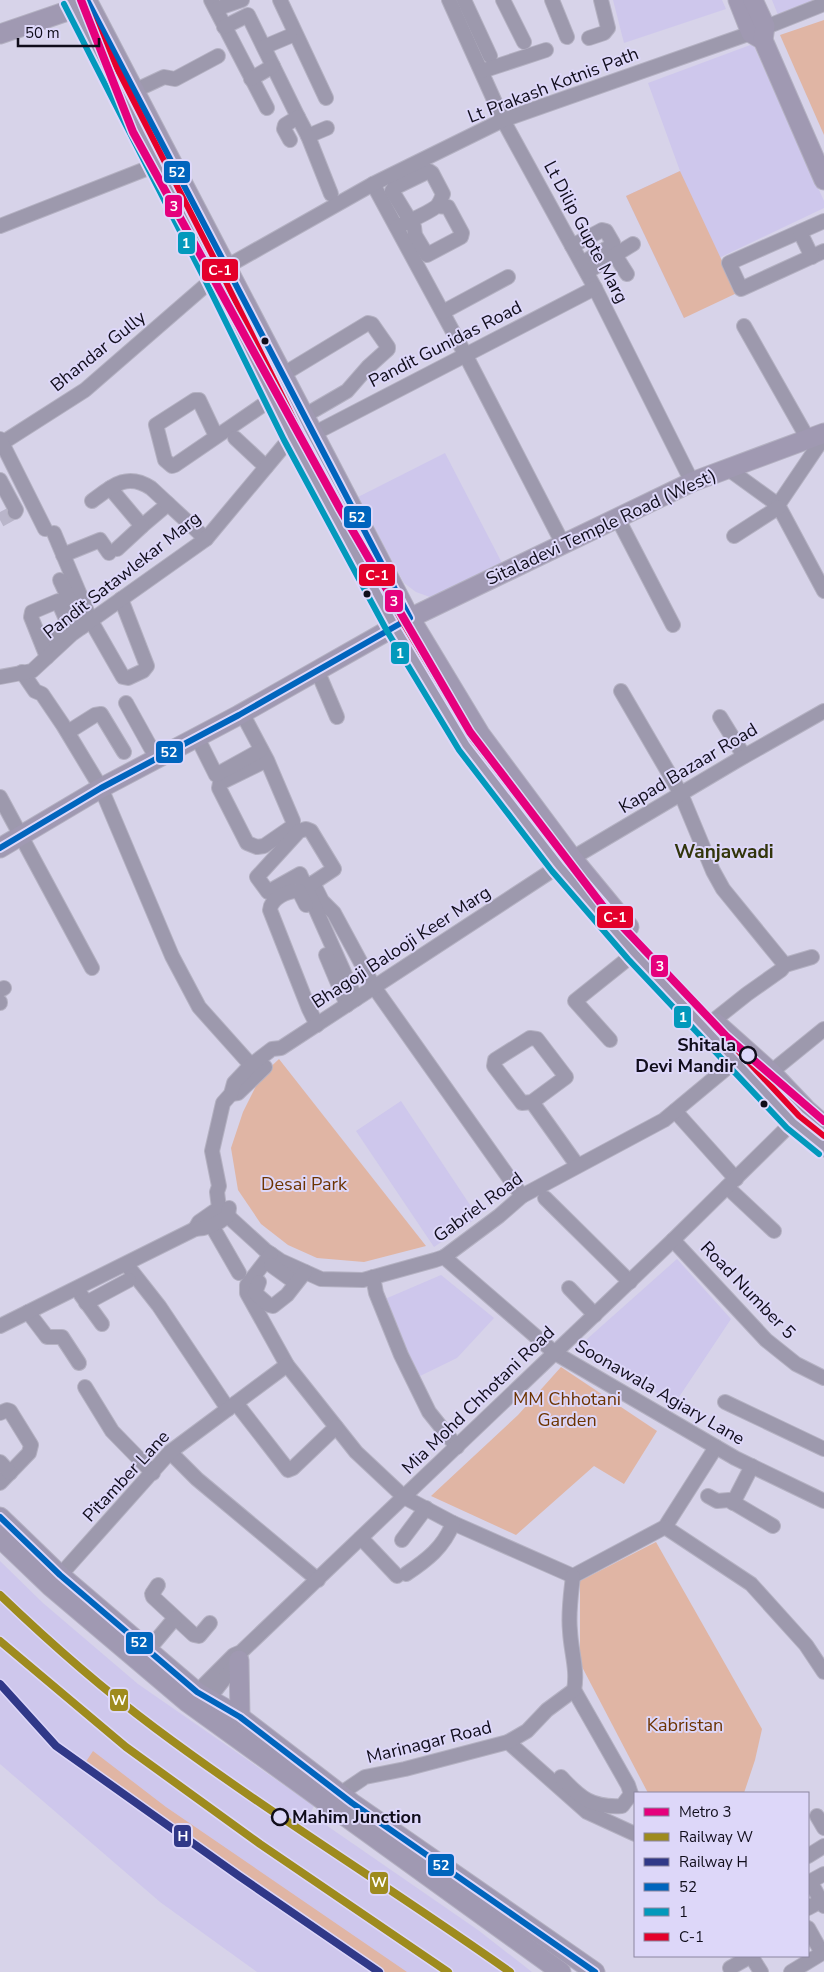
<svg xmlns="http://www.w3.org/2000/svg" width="824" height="1972" viewBox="0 0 824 1972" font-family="'Nunito Sans',sans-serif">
<rect width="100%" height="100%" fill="#d7d3e9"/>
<g fill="#cec7ec">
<path d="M613 0H722L726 9 624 43Z"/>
<path d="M772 0H814L778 15Z"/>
<path d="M753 44 824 201V208L721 257 684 318 626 196 680 171 648 83Z"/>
<path d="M445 453 503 565 447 594 430 597 416 592 404 583 358 497Z"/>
<path d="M401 1101 478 1217 434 1247 356 1131Z"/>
<path d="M677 1259 731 1319 675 1403 577 1348Z"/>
<path d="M441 1275 494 1318 457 1358 418 1377 385 1299Z"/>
<path d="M0 1561 43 1603 138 1684 314 1806 310 1814 478 1930 532 1972H257L160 1902 0 1764Z"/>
</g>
<g fill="#e0b5a4">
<path d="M824 20V135L780 35Z"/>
<path d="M680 171 737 293 684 318 626 196Z"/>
<path d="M279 1059 426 1246 364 1262 317 1258 288 1245 261 1224 238 1190 231 1148 243 1112 261 1076Z"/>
<path d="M561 1367 657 1431 624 1484 594 1466 516 1535 431 1496 518 1415Z"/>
<path d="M656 1542 762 1729 755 1760 744 1793H648L580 1663V1581Z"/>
<path d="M93 1751 166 1807 407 1972H383L156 1816 85 1763Z"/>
</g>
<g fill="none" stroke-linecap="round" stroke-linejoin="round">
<path stroke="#b9b5ca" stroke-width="14" stroke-dasharray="14 7" stroke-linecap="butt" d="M0 520 15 512"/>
<g stroke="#b4b1c2" stroke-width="16">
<g id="minor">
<path d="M211 0 267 108"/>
<path d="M280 0 326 98"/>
<path d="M449 0 503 120 595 288 692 482"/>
<path d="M464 0 490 56"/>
<path d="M503 0 524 42"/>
<path d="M552 0 567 37"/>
<path d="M216 9 242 0"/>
<path d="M224 27 248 15 298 117 285 125 284 129 290 140"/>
<path d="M589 38 604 33 608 28 601 0"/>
<path d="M264 47 290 36"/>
<path d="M482 71 546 50"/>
<path d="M251 79 273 66"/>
<path d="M134 91 164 77 175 79 218 56"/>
<path d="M298 117 308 136 327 128"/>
<path d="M308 136 331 194"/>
<path d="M373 184 465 354 563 544"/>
<path d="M824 221 729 263 741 289 824 251"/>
<path d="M0 226 156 165"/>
<path d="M397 227C405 223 433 211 438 205 440 202 442 197 443 194L432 173 429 171 394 188 392 191 414 227 415 235 427 255 461 237 462 233 448 207 437 206"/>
<path d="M800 232 812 257"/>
<path d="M572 246 602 230 606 231 613 243 611 246 582 263"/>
<path d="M615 255 627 274"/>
<path d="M226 267 373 184 503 120 751 33 824 4"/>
<path d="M587 272 633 244"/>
<path d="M443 312 508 277"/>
<path d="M744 326 808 439"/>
<path d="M282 375 368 323 372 324 388 347V349L368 367 347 391 304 416"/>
<path d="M313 434 595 288"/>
<path d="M216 436 199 400H195L156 425 165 460 172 466 175 465 273 398"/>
<path d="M235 438 266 467"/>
<path d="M0 439 2 443 85 390 214 278"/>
<path d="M0 444 2 443 45 529"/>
<path d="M727 468 778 505 824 591"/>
<path d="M0 480 16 510 15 512"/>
<path d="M110 488 142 526 168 504"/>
<path d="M92 501C112 486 127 472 151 488L206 539"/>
<path d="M778 505 824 437"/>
<path d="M617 517 673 625"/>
<path d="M54 533 91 621 123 677 128 678 143 671 147 666 121 599"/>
<path d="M734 536 779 507"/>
<path d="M117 549 142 526"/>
<path d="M63 555 100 540 109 553"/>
<path d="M60 580 82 627"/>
<path d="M43 646 74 622"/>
<path d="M47 657 31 617 32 612 58 601 69 626"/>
<path d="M317 670 337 717"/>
<path d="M22 672 35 691 42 694 63 725 101 788 172 956 199 1007 258 1073"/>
<path d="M0 677 32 671 72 634 206 539 292 436"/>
<path d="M621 691 681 794 713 871 723 889 785 965"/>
<path d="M126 703 157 759"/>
<path d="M242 713 267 760 293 821V826L264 846 257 847 247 843 219 788 220 783 267 760"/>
<path d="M720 717 744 756"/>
<path d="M68 732 95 715 101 714 124 752"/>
<path d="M197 737 216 775 261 750"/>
<path d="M0 797 92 968"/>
<path d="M313 883 322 901 334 913 374 987 522 1196"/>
<path d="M307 887 334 869 311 831 306 829 299 831 257 877 268 892 300 874 356 999"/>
<path d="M306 905 299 891C288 890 271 898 270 910L309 1009 317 1025"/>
<path d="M326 955 347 1005"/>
<path d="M0 990 4 988"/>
<path d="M0 1002V1003"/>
<path d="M713 1021 747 994 781 970 785 965 812 957"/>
<path d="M610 1040 575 1001 635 953"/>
<path d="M771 1072 824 1029"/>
<path d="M231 1094 238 1093 265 1067"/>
<path d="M532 1102 566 1077 537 1039 530 1038 495 1060 494 1066 522 1103 532 1102 577 1165"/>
<path d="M675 1111 736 1179"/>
<path d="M727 1187 774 1231"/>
<path d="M545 1198 630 1282"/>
<path d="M219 1208 265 1250 281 1261 321 1279 363 1280 435 1260 444 1257 499 1216 522 1196 664 1120 735 1061"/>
<path d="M212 1226 239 1273"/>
<path d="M195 1229 199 1222 219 1208 217 1192 219 1186 212 1151 223 1103 231 1094 234 1083 250 1066 272 1049 281 1048 559 866 736 761 824 711"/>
<path d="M673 1240 766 1340 796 1364 824 1378"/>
<path d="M271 1254 247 1285V1293L287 1365 356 1452 404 1497 453 1523 573 1576 665 1527 716 1447"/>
<path d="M444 1257 555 1353 735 1458 824 1501"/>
<path d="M126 1264 159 1306 228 1409"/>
<path d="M271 1265 296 1283"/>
<path d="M373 1277 376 1293 401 1355 429 1412 457 1447"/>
<path d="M259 1282 255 1293 269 1305 273 1306 287 1295 305 1272"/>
<path d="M569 1288 595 1315"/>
<path d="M81 1295 102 1324"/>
<path d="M86 1303 129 1280"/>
<path d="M28 1312 47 1337H62L79 1363"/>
<path d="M0 1326 195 1229C207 1229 219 1223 228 1216L229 1208"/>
<path d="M85 1387 112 1431 153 1473"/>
<path d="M725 1402 824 1449"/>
<path d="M236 1403 288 1470 293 1468 336 1427"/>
<path d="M0 1413 7 1410 10 1411 31 1445 29 1453 0 1483"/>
<path d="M170 1452 197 1479 318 1580"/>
<path d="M0 1462 10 1473"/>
<path d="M708 1496 717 1501 729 1500 773 1526"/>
<path d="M733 1503 752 1466"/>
<path d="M665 1527 751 1584 806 1645 824 1672"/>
<path d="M361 1538 397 1576"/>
<path d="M402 1540 426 1508"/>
<path d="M406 1574C427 1560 444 1547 453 1523"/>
<path d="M55 1581 170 1452 287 1365"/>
<path d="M158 1585 152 1594 153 1597 194 1635 199 1636 210 1623"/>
<path d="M148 1650 175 1618"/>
<path d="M191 1698 234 1655 241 1652 673 1240 800 1115"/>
<path d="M203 1706 239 1660 240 1657"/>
<path d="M508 1742 587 1812 635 1834"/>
<path d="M561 1777C580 1798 592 1808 622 1806L631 1794 628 1785 574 1690"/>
<path d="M336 1800 340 1794 365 1777 405 1769 508 1742 527 1731 547 1710 574 1690C578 1670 571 1652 570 1631 568 1613 571 1594 573 1576"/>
<path d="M817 1816 824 1828"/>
<path d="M808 1856 824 1846"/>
<path d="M824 1874 813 1880 811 1883 824 1906"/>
<path d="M808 1908 821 1901"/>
<path d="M808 1928 822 1953"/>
<path d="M751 1956 761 1972"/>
<path d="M730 1968 751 1956"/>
<path d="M791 1972 824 1952"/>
</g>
</g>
<g stroke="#b4b1c2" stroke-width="21">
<g id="major">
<path d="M72 0 214 278 292 436 395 627 466 745 559 866 635 953 793 1122 824 1147"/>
<path d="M87 0 410 618 480 734 573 859 629 927"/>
<path d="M738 0 751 33 763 40"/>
<path d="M753 0 765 26 763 40 824 180"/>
<path d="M0 34 85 5"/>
<path d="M0 848 101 788 239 715 410 618 692 482 824 433"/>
<path d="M716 1023 771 1072 806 1109 824 1125"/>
<path d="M0 1517 60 1575 197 1692 240 1717 352 1803 595 1972"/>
<path d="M0 1538 50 1586 187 1702 561 1972"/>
<path d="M239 1660 240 1717"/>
</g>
</g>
<use href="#minor" stroke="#9d99ad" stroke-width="14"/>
<use href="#major" stroke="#a099b2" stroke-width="19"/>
<g stroke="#ddd7f9" stroke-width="10">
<g id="bus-1">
<path d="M0 848 101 788 239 715 410 618 87 0"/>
<path d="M0 1517 60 1575 197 1692 240 1717 352 1803 595 1972"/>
</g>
</g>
<g stroke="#ddd7f9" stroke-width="10">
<path id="bus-2" d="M64 4 206 282 284 440 387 631 459 750 552 871 628 959 787 1128 819 1154"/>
</g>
<g stroke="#ddd7f9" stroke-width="10">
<path id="bus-3" d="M82 0 222 274 300 432 403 623 473 740 566 860 641 947 799 1116 824 1136"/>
</g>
<use href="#bus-1" stroke="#0065bd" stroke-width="6"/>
<use href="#bus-2" stroke="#0299bc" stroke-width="6"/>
<use href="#bus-3" stroke="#e4002b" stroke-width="6"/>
<g stroke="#ddd7f9" stroke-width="11">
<g id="rail-1">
<path d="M0 1595C49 1642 100 1687 155 1728 270 1814 393 1889 510 1972"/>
<path d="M0 1641 126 1747 260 1844 448 1972"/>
</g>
</g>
<g stroke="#ddd7f9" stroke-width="11">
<path id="rail-2" d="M0 1684 56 1746 239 1876 379 1972"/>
</g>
<use href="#rail-1" stroke="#9e8b1e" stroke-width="8"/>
<use href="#rail-2" stroke="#303888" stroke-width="8"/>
<g stroke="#ddd7f9" stroke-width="11">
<path id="metro-1" d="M81 0 133 132 340 509 470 732 602 905 726 1036 824 1121"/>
</g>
<use href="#metro-1" stroke="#e5007d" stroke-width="8"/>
</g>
<g fill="#100d1b" stroke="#ddd7f9" stroke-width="2">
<circle cx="265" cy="341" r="4.5"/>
<circle cx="367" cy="594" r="4.5"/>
<circle cx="764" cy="1104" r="4.5"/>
</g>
<g fill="#ddd7f9" stroke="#100d1b" stroke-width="2.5">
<circle cx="748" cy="1055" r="8"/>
<circle cx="280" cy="1817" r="8"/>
</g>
<g text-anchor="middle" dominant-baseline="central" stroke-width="4" stroke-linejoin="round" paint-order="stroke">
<g font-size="18" fill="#100d1b" stroke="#ddd7f9">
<text transform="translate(553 85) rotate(-21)">Lt Prakash Kotnis Path</text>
<text transform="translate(586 232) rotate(62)">Lt Dilip Gupte Marg</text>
<text transform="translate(445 344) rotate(-27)">Pandit Gunidas Road</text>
<text transform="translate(98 351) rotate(-39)">Bhandar Gully</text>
<text transform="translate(601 527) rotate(-25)">Sitaladevi Temple Road (West)</text>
<text transform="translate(122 575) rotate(-38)">Pandit Satawlekar Marg</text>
<text transform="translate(688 768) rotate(-31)">Kapad Bazaar Road</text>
<text transform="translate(401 947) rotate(-33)">Bhagoji Balooji Keer Marg</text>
<text transform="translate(478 1207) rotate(-36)">Gabriel Road</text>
<text transform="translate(748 1290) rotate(46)">Road Number 5</text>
<text transform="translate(660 1392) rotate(30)">Soonawala Agiary Lane</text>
<text transform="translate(478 1400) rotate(-44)">Mia Mohd Chhotani Road</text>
<text transform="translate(126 1476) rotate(-47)">Pitamber Lane</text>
<text transform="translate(429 1742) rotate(-14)">Marinagar Road</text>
</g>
<g font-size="18" font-weight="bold" fill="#100d1b" stroke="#ddd7f9" text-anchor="end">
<text x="736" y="1045">Shitala<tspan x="736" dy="21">Devi Mandir</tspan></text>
<text x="292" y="1817" text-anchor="start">Mahim Junction</text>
</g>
<g font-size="18" fill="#6c3300" stroke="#ddd7f9">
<text x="304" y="1184">Desai Park</text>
<text x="567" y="1399">MM Chhotani<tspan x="567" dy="21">Garden</tspan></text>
<text x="685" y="1725">Kabristan</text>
</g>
<g font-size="19" font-weight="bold" fill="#32350c" stroke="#ddd7f9">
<text x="724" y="852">Wanjawadi</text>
</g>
</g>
<g stroke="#ddd7f9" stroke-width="2">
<rect x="163" y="160" width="28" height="24" rx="5" fill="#0065bd"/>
<rect x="164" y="194" width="19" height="24" rx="5" fill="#e5007d"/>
<rect x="177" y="231" width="19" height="24" rx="5" fill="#0299bc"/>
<rect x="201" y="258" width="38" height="24" rx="5" fill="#e4002b"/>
<rect x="343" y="505" width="29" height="24" rx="5" fill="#0065bd"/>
<rect x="358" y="563" width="38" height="24" rx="5" fill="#e4002b"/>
<rect x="384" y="589" width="20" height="24" rx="5" fill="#e5007d"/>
<rect x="390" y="641" width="20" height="24" rx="5" fill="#0299bc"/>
<rect x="155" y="740" width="29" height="24" rx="5" fill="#0065bd"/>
<rect x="596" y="905" width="38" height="24" rx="5" fill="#e4002b"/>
<rect x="650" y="954" width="19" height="24" rx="5" fill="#e5007d"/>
<rect x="673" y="1005" width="19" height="24" rx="5" fill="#0299bc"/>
<rect x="125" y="1631" width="29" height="24" rx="5" fill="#0065bd"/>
<rect x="109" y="1688" width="20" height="24" rx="5" fill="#9e8b1e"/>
<rect x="173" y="1824" width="19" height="24" rx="5" fill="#303888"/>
<rect x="427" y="1853" width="28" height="24" rx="5" fill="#0065bd"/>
<rect x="369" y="1871" width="20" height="24" rx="5" fill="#9e8b1e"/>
</g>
<g font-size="14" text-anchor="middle" font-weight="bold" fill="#fff">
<text x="177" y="177">52</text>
<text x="174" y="211">3</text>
<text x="186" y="248">1</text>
<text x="220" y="275">C-1</text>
<text x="357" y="522">52</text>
<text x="377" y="580">C-1</text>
<text x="394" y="606">3</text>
<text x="400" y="658">1</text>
<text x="169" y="757">52</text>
<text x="615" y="922">C-1</text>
<text x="660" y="971">3</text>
<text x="683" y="1022">1</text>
<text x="139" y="1647">52</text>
<text x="119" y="1705">W</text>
<text x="183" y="1841">H</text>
<text x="441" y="1870">52</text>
<text x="379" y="1887">W</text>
</g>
<rect x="634" y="1792" width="175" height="165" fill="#ddd7f9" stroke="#8b86a0"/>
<rect x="644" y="1808" width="25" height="8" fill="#e5007d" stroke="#8b86a0"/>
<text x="679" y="1817" font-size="15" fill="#100d1b">Metro 3</text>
<rect x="644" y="1833" width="25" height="8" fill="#9e8b1e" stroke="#8b86a0"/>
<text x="679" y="1842" font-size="15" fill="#100d1b">Railway W</text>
<rect x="644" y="1858" width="25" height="8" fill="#303888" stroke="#8b86a0"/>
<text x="679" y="1867" font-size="15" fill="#100d1b">Railway H</text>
<rect x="644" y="1883" width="25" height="8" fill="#0065bd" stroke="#8b86a0"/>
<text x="679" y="1892" font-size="15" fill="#100d1b">52</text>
<rect x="644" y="1908" width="25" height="8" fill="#0299bc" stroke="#8b86a0"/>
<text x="679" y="1917" font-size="15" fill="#100d1b">1</text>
<rect x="644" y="1933" width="25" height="8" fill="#e4002b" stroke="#8b86a0"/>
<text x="679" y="1942" font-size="15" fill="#100d1b">C-1</text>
<path d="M18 38v8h81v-8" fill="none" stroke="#100d1b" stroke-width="2.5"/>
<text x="25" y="38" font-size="15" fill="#100d1b" stroke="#ddd7f9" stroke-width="4" paint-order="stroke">50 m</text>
</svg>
